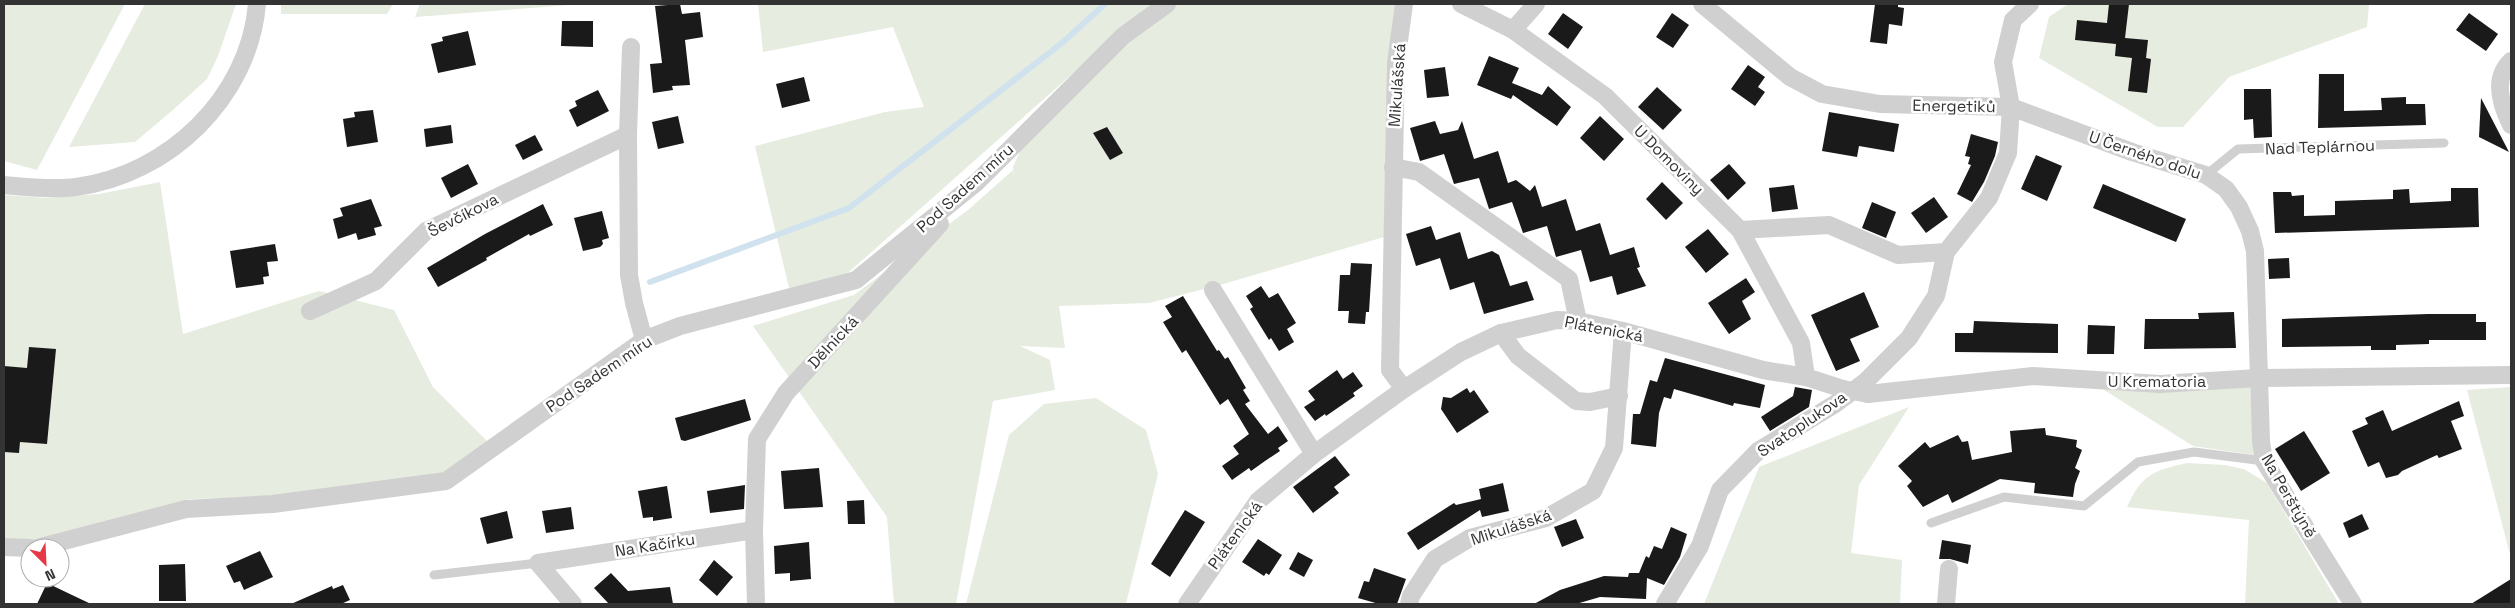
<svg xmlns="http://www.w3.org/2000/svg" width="2515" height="608" viewBox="0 0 2515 608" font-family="'Space Grotesk',sans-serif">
<rect width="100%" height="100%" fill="#fff"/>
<g fill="#e6ecdf">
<path d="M4 4H125L37 170 4 161Z"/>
<path d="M145 4H236L218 56 207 79 174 109 135 142 69 147Z"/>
<path d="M281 4H393L387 14H281Z"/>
<path d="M420 4H583L415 17Z"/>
<path d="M758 4H1151L849 272 790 292 755 146 885 112 924 107 893 27 763 52Z"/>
<path d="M1177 4H1400L1384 237 1220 285 1149 303 1059 306 1065 348 1020 346 1050 360 1055 390 993 401 956 604H894L887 517 753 326 854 295 968 210 1013 170 1015 183 1013 167 1021 149 1127 39Z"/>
<path d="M2068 4H2369L2367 27 2229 77 2183 127H2158L2039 58 2049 17Z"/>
<path d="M160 182 183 334 319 291 394 310 433 387 488 442 444 475 304 496 190 499 26 542 4 541V195L45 198 99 194Z"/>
<path d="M2250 387 2254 455 2193 446 2101 388Z"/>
<path d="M2511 387V558L2467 390Z"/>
<path d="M1096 398 1146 430 1158 474 1126 604H966L1009 435 1044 404Z"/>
<path d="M1909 407 1859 485 1851 553 1902 560 1900 604H1704L1759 467Z"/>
<path d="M2187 463 2224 465 2244 469 2267 483 2339 604H2245L2249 520 2127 507C2142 474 2153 471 2187 463Z"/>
</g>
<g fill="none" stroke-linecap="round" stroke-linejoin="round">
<path stroke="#cfe2ee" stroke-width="6" d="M650 282 849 208 1062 43 1105 4"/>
</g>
<g fill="#1a1a1a">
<path d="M680 4 682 14 700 12 703 37 685 40 690 85 672 86 673 90 653 93 650 64 662 63 655 6Z"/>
<path d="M1875 4H1898V7L1904 8 1902 26 1889 24 1887 44 1870 42Z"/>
<path d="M2109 4H2129L2125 38 2148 40 2146 58 2151 59 2147 93 2128 91 2132 58 2115 56 2116 44 2075 40 2077 20 2107 23Z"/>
<path d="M1563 13 1583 27 1568 49 1548 34Z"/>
<path d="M1672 13 1689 25 1673 48 1656 37Z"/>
<path d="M2469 13 2498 34 2486 51 2456 30Z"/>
<path d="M562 21H593V47L561 46Z"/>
<path d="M468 31 476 65 438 73 431 44 443 41 442 37Z"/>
<path d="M1489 56 1519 68 1512 83 1542 95 1548 86 1571 107 1557 126 1513 95 1511 99 1477 85Z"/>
<path d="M1748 65 1765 77 1758 87 1765 92 1755 106 1731 89Z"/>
<path d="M1445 67 1449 96 1427 98 1424 70Z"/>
<path d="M2319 74H2344V111L2382 110 2381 98 2406 97V104H2425L2426 125 2318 128Z"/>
<path d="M804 77 810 101 782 108 776 84Z"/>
<path d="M1657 87 1682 110 1663 130 1638 107Z"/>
<path d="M2244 89H2271L2272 137 2254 138 2253 119 2244 120Z"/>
<path d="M598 90 609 111 577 127 569 110 577 106 575 101Z"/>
<path d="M2481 98 2509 152 2479 137Z"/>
<path d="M373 110 378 142 347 147 343 119 355 117 354 112Z"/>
<path d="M1829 112 1899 124 1894 152 1859 146 1857 157 1822 151Z"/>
<path d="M678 116 684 143 658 149 652 122Z"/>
<path d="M1600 116 1624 139 1604 161 1580 138Z"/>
<path d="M1435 121 1440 134 1458 130 1462 121 1474 159 1498 151 1508 183 1516 180 1530 191 1535 185 1542 207 1566 199 1576 231 1600 223 1610 255 1634 247 1640 267 1637 268 1646 286 1617 295 1612 276 1590 282 1581 250 1556 257 1547 226 1523 233 1512 202 1489 209 1479 178 1454 184 1444 154 1420 161 1410 128Z"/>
<path d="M451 125 453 143 426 147 424 129Z"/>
<path d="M1107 127 1123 153 1110 160 1093 133Z"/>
<path d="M1971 134 1998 142 1995 156 1984 182 1972 202 1957 194 1971 165 1968 164 1970 157 1965 156Z"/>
<path d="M535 135 543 150 523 160 515 145Z"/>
<path d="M2036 155 2062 166 2047 201 2021 189Z"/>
<path d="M468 164 478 184 451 198 441 178Z"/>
<path d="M1729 164 1746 183 1728 200 1710 180Z"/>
<path d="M1662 182 1683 203 1666 220 1646 199Z"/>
<path d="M2103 184 2186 219 2176 242 2093 208Z"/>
<path d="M1794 185 1798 209 1772 212 1769 188Z"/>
<path d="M2451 188H2478L2479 227 2275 233 2273 192H2291L2292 196 2304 195V216L2335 215V201L2393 199V190L2409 189 2410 203 2451 201Z"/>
<path d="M1934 197 1948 217 1926 233 1911 213Z"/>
<path d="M371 199 382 226 374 228 376 235 358 240 356 233 338 239 333 219 343 216 340 208Z"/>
<path d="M1872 202 1896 212 1886 238 1862 228Z"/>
<path d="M543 204 553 225 530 236 529 234 486 258 487 260 438 287 427 268 485 234Z"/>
<path d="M602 211 609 238 602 240 603 244 600 247 583 251 574 218Z"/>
<path d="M1431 226 1436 240 1460 232 1468 259 1492 251 1499 255 1510 286 1527 281 1534 300 1484 314 1474 282 1450 290 1440 258 1416 266 1406 234Z"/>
<path d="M1708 229 1729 254 1706 273 1685 247Z"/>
<path d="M275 244 278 261 267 262 269 276 263 277 264 284 236 288 230 251Z"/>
<path d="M2289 258 2290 278 2269 279 2268 259Z"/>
<path d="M1351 263 1372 264 1369 312H1366L1365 324 1348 323 1349 311H1338L1340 275H1350Z"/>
<path d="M1746 278 1755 292 1742 301 1751 319 1729 334 1708 303Z"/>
<path d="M1261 286 1269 298 1278 293 1296 323 1287 329 1294 342 1279 351 1271 338 1269 340 1250 309 1253 307 1246 296Z"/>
<path d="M1864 292 1879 327 1850 339 1860 361 1836 371 1811 315Z"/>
<path d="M1183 296 1217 351 1219 350 1225 359 1228 357 1246 388 1243 390 1250 401 1245 404 1268 434 1278 426 1288 441 1278 448 1280 451 1265 461 1251 471 1249 468 1232 480 1222 466 1239 454 1233 446 1249 434 1228 399 1220 405 1186 350 1182 353 1163 322 1172 317 1165 306Z"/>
<path d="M2234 312 2236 348 2144 349 2145 319H2199L2198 313Z"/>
<path d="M2428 314H2476V322H2486V340H2429V344L2396 345V350H2371V346L2282 347V319Z"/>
<path d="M1974 321 2058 324V353L1955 352V333H1973Z"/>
<path d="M2088 325 2115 326 2114 354H2087Z"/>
<path d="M29 347 56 349 47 444 20 442 19 453 4 452V366L27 368Z"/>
<path d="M1665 358 1765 385 1760 408 1734 403 1733 406 1674 389 1671 399 1664 397 1659 413 1656 447 1631 444 1633 414H1640L1650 380 1657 382Z"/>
<path d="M1337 370 1343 379 1353 372 1363 386 1353 393 1355 396 1326 416 1325 414 1315 421 1304 407 1315 400 1308 391Z"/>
<path d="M1795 387 1812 390 1809 407 1770 431 1761 417 1793 396Z"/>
<path d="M1467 388 1470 393 1474 390 1489 412 1457 433 1441 409 1443 397 1451 398Z"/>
<path d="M745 399 751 420 685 441 681 440 675 418Z"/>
<path d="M2459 401 2464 416 2451 421 2462 449 2439 458 2437 455 2402 471 2398 475 2386 478 2379 462 2368 467 2352 431 2368 424 2365 418 2383 410 2392 431Z"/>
<path d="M2045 428 2046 435 2077 440 2076 447 2082 450 2075 468 2080 471 2075 484 2073 497 2034 493 2035 483 2000 479 1952 503 1948 494 1923 507 1907 486 1912 481 1898 466 1925 442 1930 448 1958 435 1962 442 1968 441 1972 460 2012 452 2010 431Z"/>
<path d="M2304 431 2330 473 2301 491 2275 449Z"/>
<path d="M1335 456 1350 475 1334 487 1339 493 1313 513 1293 487Z"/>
<path d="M819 468 823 507 784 509 781 471Z"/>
<path d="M1503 483 1509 511 1482 517 1480 510 1418 550 1407 533 1454 503 1456 505 1481 499 1479 489Z"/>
<path d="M745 485 744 509 710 513 707 491Z"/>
<path d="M667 486 672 518 653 521V517L643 518 638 491Z"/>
<path d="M864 500 865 524H848L847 501Z"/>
<path d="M571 507 574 529 546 533 542 511Z"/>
<path d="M1185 510 1205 522 1170 577 1151 564Z"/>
<path d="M507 511 513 538 487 544 480 518Z"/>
<path d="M2362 514 2369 529 2349 538 2343 523Z"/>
<path d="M1576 519 1584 538 1562 547 1554 527Z"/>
<path d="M1671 527 1687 534 1680 557 1664 585 1647 578 1646 599 1600 597 1576 604H1534L1560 590 1604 576 1628 577 1629 573H1639L1646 556 1649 558 1654 546 1662 549Z"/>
<path d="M1258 539 1282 555 1269 575 1266 573 1264 576 1242 562Z"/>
<path d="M1942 540 1971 545 1968 564 1950 559H1939Z"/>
<path d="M809 542 811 579 790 581V573L775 574 774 546Z"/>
<path d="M260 551 273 577 244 590 240 581 234 583 226 566Z"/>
<path d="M1298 552 1313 560 1304 577 1289 569Z"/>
<path d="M714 560 733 577 717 596 699 580Z"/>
<path d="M185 564 186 601H159V565Z"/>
<path d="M1374 568 1406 579 1397 604H1379L1358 598 1364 581 1369 582Z"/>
<path d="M611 573 628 591 670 587 673 604H609L594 588Z"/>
<path d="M2511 579V604H2471Z"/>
<path d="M47 583 72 595 91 604H37Z"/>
<path d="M343 585 350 600 341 604H291L332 586 333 589Z"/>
</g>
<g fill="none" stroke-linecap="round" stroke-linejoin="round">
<g stroke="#d0d0d0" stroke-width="9">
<path d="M2206 175 2238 149 2444 143"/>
<path d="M1931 523 2004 497 2084 506 2138 462 2194 452 2264 461"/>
<path d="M434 575 538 563"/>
</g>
<g stroke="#d0d0d0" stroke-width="18">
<path d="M1461 4 1513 30 1605 96 1740 230 1801 343 1806 377"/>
<path d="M1702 4 1790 77 1822 94 1880 104 2011 107 2132 152 2206 175 2226 189 2239 207 2250 231 2255 251 2261 441 2264 461 2353 604"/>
<path d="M1513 30 1536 4"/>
<path d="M631 47 628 135 629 275 634 303 644 340"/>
<path d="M2511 61C2492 79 2501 105 2511 125"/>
<path d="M1393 167 1419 172 1569 279 1578 321"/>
<path d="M4 185C26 187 54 190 76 187 168 175 249 98 257 4"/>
<path d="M1740 230 1829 225 1898 255 1946 252 1989 198 2008 153 2011 107 2003 62 2013 20 2030 4"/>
<path d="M1213 290 1314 454"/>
<path d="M310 311 376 281 426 231 628 135"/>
<path d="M1501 333 1518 356 1576 401 1590 402 1619 396"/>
<path d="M1404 389 1390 370 1396 63 1404 4"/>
<path d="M1868 394 2033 376 2160 384 2258 378 2511 375"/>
<path d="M754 530 757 439 786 393 940 224"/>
<path d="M4 547 30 548"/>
<path d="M37 548 186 509 273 504 446 481 644 340 680 326 856 280 977 182 1123 36 1167 4"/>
<path d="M573 604 538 563 754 530 756 604"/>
<path d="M1187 604 1258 501 1314 454 1404 389 1461 352 1501 333 1557 320 1578 321 1623 331 1763 370 1806 377 1843 389"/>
<path d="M1409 604 1411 596 1435 559 1470 538 1546 518 1593 491 1614 448 1623 331"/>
<path d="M1665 604 1700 546 1720 490 1758 451 1835 404 1865 382 1909 338 1936 296 1946 252"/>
<path d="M1946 604 1949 569"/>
</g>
<path stroke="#d0d0d0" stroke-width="18" d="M1843 389 1868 394"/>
</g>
<g text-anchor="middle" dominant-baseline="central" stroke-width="5" stroke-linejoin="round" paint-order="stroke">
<g font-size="16" fill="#333" stroke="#fff">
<text transform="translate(1397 85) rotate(-86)">Mikulášská</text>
<text transform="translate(1954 106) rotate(1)">Energetiků</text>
<text transform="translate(2320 147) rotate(-2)">Nad Teplárnou</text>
<text transform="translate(2145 155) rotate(19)">U Černého dolu</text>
<text transform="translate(1669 160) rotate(45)">U Domoviny</text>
<text transform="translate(965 188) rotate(-42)">Pod Sadem míru</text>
<text transform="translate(463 215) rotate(-27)">Ševčíkova</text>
<text transform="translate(1604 329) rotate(11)">Plátenická</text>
<text transform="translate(833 342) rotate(-47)">Dělnická</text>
<text transform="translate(599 374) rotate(-34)">Pod Sadem míru</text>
<text x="2157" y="381">U Krematoria</text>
<text transform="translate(1802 424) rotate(-34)">Svatoplukova</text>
<text transform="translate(2289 496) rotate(60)">Na Perštýně</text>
<text transform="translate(1511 527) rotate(-18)">Mikulášská</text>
<text transform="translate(1235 535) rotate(-54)">Plátenická</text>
<text transform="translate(655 545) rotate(-9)">Na Kačírku</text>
</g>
</g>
<rect width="2515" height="608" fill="none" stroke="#333333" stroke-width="10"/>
<g transform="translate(45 563) rotate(156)"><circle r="24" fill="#ffffff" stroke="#adadad"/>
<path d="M0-4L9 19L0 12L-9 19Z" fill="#e63946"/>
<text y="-8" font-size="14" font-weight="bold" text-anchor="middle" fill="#333333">N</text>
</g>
</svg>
